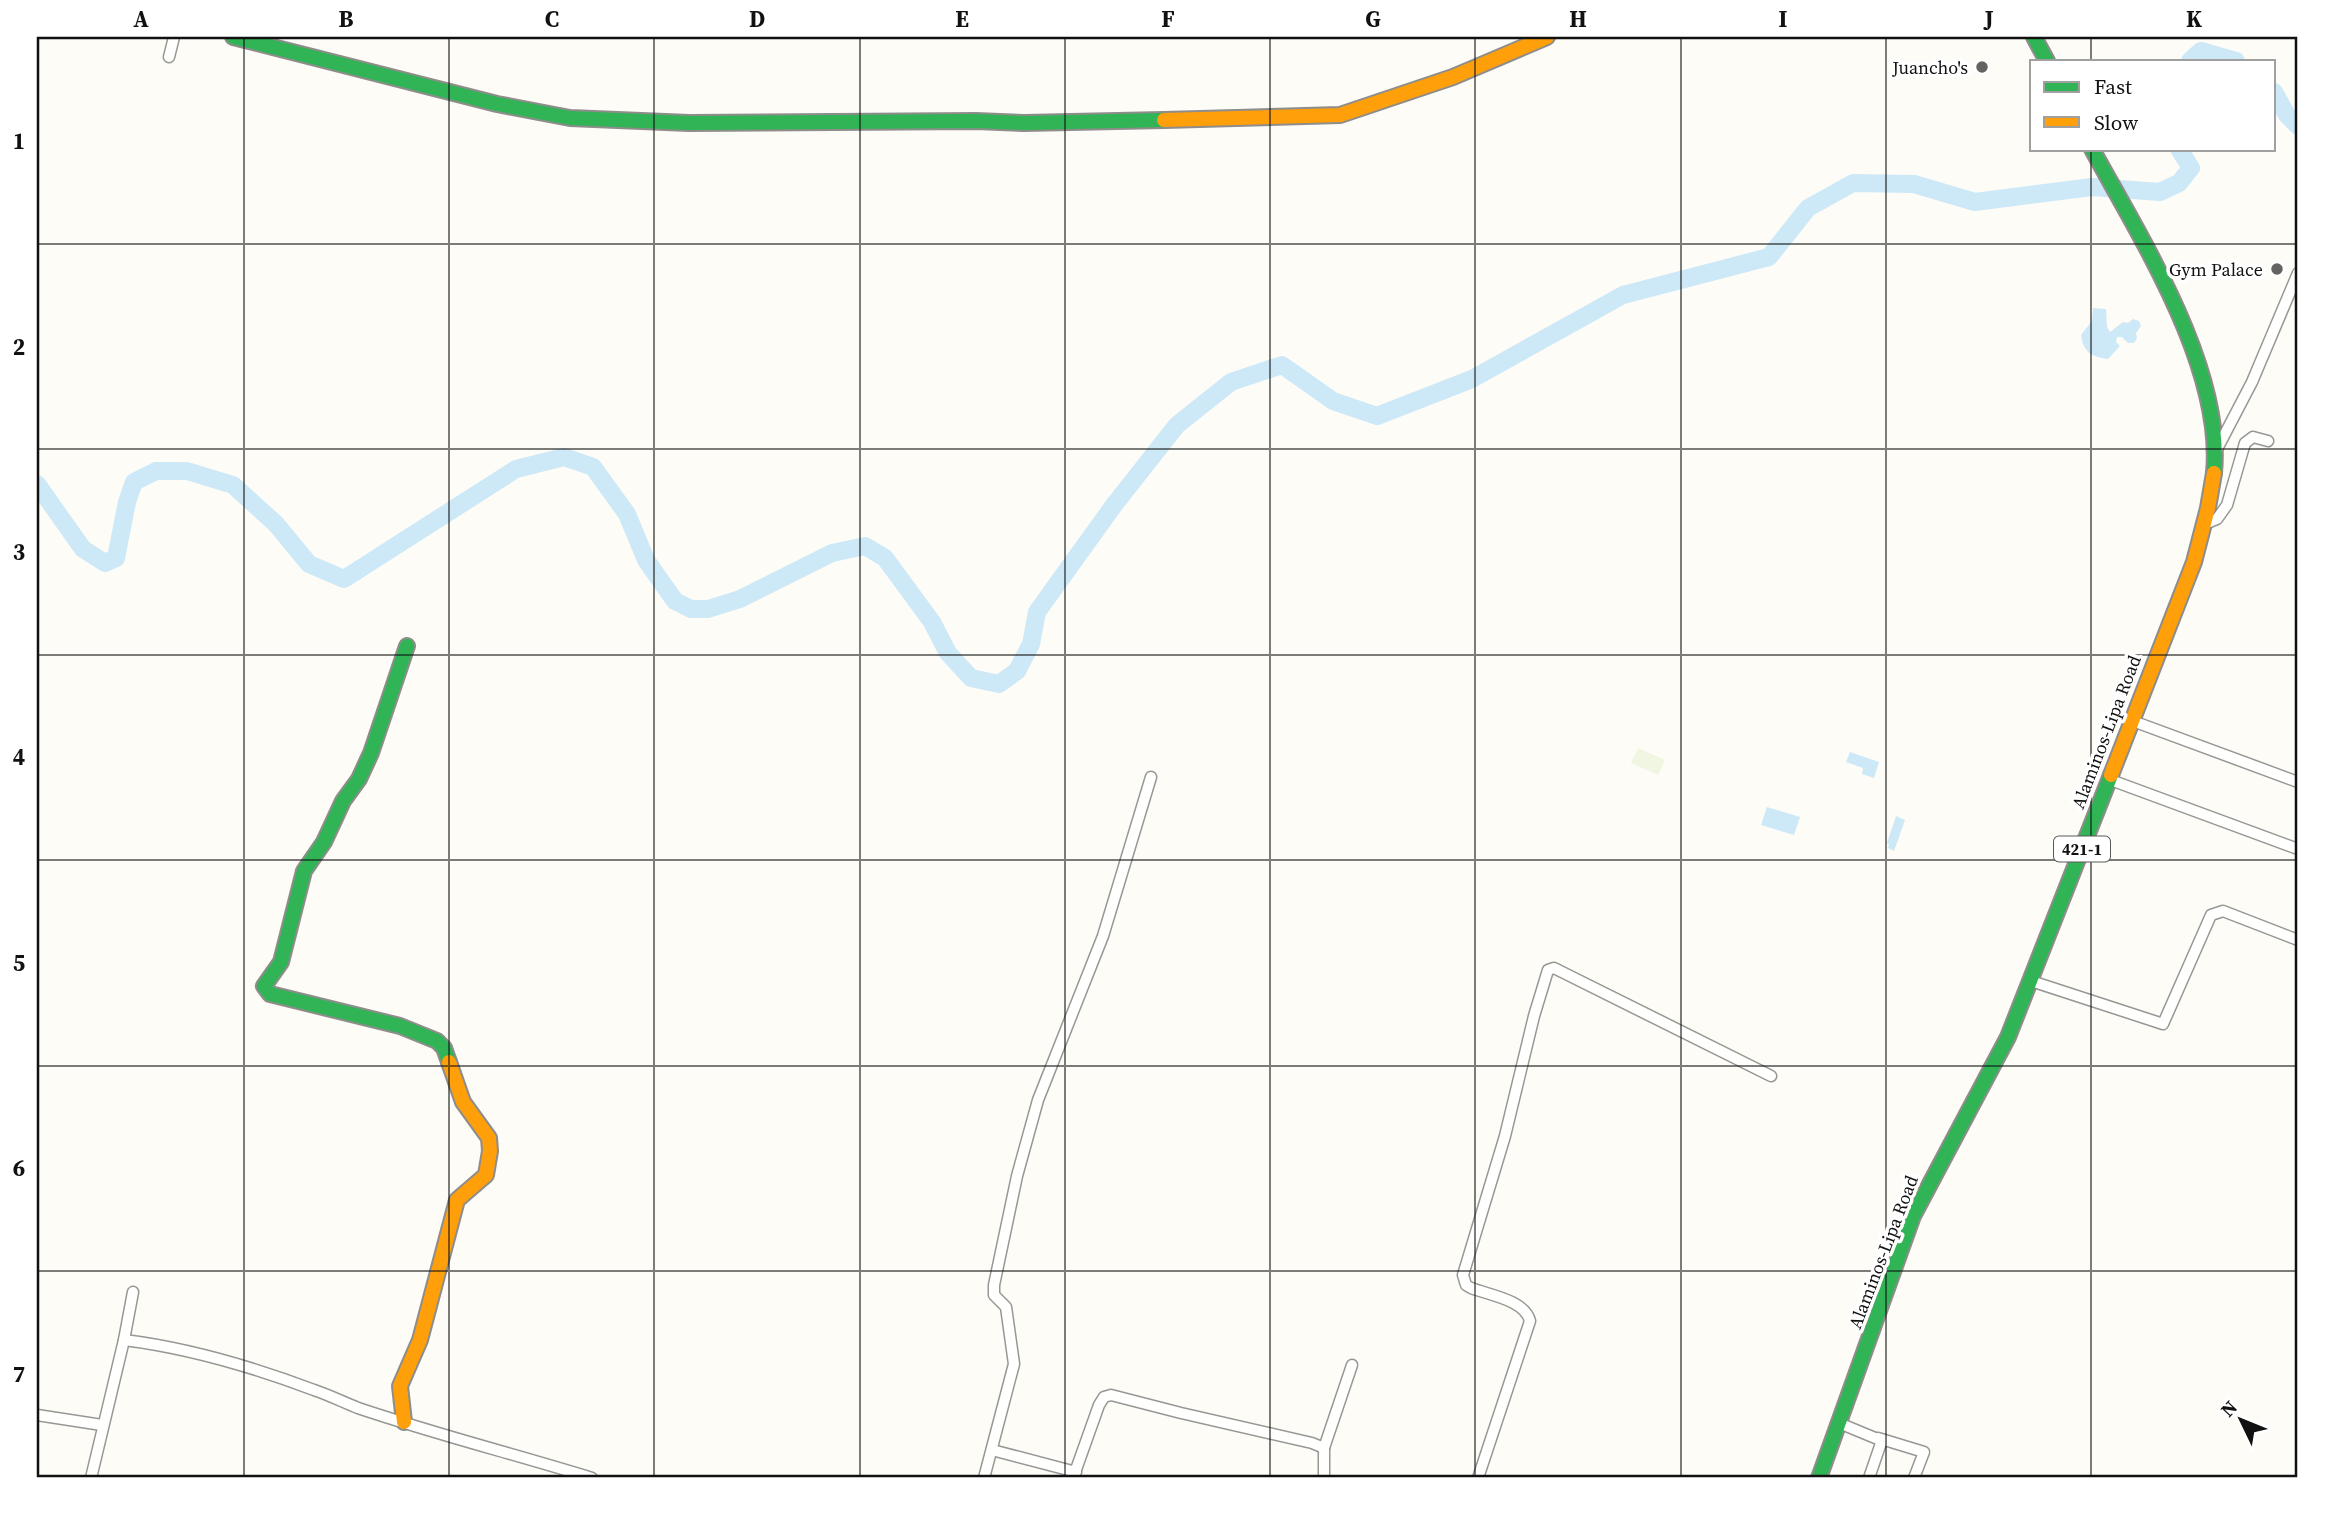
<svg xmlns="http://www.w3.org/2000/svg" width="2335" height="1515" viewBox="0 0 2335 1515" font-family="'Source Serif 4',serif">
<rect width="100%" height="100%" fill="#fdfcf7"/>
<path fill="#f0f6e1" d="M1638 748 1665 760 1658 775 1631 763Z"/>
<g fill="#cde8f7">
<path d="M2093 308 2106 309 2107 327 2110 332 2123 322 2128 323 2133 319 2139 321 2141 326 2136 333 2137 338 2134 343H2128L2122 337H2117L2116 342 2120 346 2108 359C2092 357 2083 352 2081 335L2092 321Z"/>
<path d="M1850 752 1879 762 1874 778 1862 774 1863 768 1846 762Z"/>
<path d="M1767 807 1800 817 1794 835 1761 825Z"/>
<path d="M1896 816 1905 820 1894 851 1888 848 1889 844 1887 843Z"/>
</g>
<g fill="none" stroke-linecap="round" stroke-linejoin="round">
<g stroke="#cde8f7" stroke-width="18">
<path d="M2190 61 2201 51 2236 61"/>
<path d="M2274 92 2287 115 2298 126"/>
<path d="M37 484 83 549 105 563 116 558 127 502 134 482 156 471H187L233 485 276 524 309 564 344 579 516 469 564 457 593 467 627 514 646 560 675 601 691 609H708L740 599 832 553 865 546 885 558 932 622 948 653 971 678 999 684 1017 671 1031 644 1037 612 1060 580 1114 505 1177 425 1231 382 1282 365 1333 401 1377 416 1472 379 1623 295 1769 257 1808 208 1853 183 1914 184 1975 202 2092 187 2160 192 2179 183 2191 168 2179 149"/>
</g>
<g stroke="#979795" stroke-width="13">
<g id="street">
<path d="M169 57 174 37"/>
<path d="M2216 451 2252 382 2298 273"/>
<path d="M2205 524 2217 519 2227 505 2245 443 2253 437 2268 441"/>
<path d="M2130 720 2298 782"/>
<path d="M2108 779 2298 849"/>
<path d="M2031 981 2163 1024 2211 915 2223 911 2298 940"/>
<path d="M124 1340C189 1348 253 1367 314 1390 329 1395 343 1402 358 1408 435 1434 514 1454 592 1478"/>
<path d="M37 1415 102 1425"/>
<path d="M1839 1423 1880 1440 1881 1443 1869 1478"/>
<path d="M1878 1438 1924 1452 1914 1478"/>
<path d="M1324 1448 1352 1365"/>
<path d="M992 1450 1076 1472"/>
<path d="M91 1478 124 1340 133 1292"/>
<path d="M984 1478 1014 1364 1006 1307 994 1295V1285L1017 1176 1038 1100 1103 936 1151 777"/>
<path d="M1073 1478 1099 1405 1104 1397 1111 1395 1181 1413 1312 1443 1324 1448V1478"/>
<path d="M1478 1478 1530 1321C1525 1300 1489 1295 1471 1288L1466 1285 1463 1275 1505 1136 1534 1016 1548 970 1554 968 1771 1076"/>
</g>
</g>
<g stroke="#8e8d8b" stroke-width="18">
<g id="fast">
<path d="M233 37 497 104 570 118 689 123 976 121 1024 123 1164 120"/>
<path d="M2034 37 2047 61"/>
<path d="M2092 149C2141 239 2224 368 2214 473"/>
<path d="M407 646 371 753 359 779 343 801 324 842 304 871 281 962 264 986 270 994 400 1026 437 1041 444 1048 449 1062"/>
<path d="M1819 1478 1913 1216 2008 1037 2111 775"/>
</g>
</g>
<g stroke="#8e8d8b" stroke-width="18">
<g id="slow">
<path d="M1164 120 1340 115 1453 77 1547 37"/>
<path d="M2111 775 2194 562 2208 508 2214 473"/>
<path d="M404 1422 400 1386 420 1340 457 1200 486 1175 490 1151 489 1138 463 1102 449 1062"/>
</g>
</g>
<use href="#street" stroke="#fffffe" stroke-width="10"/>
<use href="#fast" stroke="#30b455" stroke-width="14"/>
<use href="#slow" stroke="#ff9f0a" stroke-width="14"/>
</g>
<path fill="none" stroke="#111" stroke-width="2" stroke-opacity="0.55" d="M244 37V1478M449 37V1478M654 37V1478M860 37V1478M1065 37V1478M1270 37V1478M1475 37V1478M1681 37V1478M1886 37V1478M2091 37V61M2091 149V1478M37 244H2298M37 449H2298M37 655H2298M37 860H2298M37 1066H2298M37 1271H2298"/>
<g fill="#646362" stroke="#fff" stroke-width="2.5">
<circle cx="1982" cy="67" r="7"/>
<circle cx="2277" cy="269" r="7"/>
</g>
<g text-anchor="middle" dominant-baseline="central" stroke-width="7" stroke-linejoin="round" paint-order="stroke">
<rect fill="#fff" stroke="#585858" stroke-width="2" x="2054" y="836.5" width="56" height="25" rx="5"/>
<g font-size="16" font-weight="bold" fill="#111">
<text x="2082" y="849">421-1</text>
</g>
<g font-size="18" fill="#111" stroke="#fff" text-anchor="end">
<text x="1968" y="67">Juancho's</text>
<text x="2263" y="269">Gym Palace</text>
</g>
<g font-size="18" fill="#111" stroke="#fff">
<text transform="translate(2106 732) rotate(-69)">Alaminos-Lipa Road</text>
<text transform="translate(1883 1252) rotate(-69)">Alaminos-Lipa Road</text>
</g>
</g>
<rect width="2335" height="1515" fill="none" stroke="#ffffff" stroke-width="77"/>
<rect x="2030" y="60" width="245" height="91" fill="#ffffff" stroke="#a0a0a0" stroke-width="2"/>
<rect x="2044" y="82" width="35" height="10" fill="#30b455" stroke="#a0a0a0" stroke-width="2"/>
<text x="2094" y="94" font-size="21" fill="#111111">Fast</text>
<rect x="2044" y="117" width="35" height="10" fill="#ff9f0a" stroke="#a0a0a0" stroke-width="2"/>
<text x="2094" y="130" font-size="21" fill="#111111">Slow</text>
<g transform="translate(2241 1420) rotate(313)" stroke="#ffffff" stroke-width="5" paint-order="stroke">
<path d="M0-5L12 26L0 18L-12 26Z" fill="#111111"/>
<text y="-10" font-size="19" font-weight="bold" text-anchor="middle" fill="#111111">N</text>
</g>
<rect x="38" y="38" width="2258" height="1438" fill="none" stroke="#111" stroke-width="2.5"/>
<g font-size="23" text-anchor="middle" font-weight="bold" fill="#111">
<text x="141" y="27">A</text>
<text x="346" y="27">B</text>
<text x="552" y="27">C</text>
<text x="757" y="27">D</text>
<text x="962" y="27">E</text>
<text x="1168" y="27">F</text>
<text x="1373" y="27">G</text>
<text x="1578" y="27">H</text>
<text x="1783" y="27">I</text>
<text x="1989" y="27">J</text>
<text x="2194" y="27">K</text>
<text x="19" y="149">1</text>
<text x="19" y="355">2</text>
<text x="19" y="560">3</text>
<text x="19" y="765">4</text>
<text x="19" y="971">5</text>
<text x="19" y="1176">6</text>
<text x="19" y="1382">7</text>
</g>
</svg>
